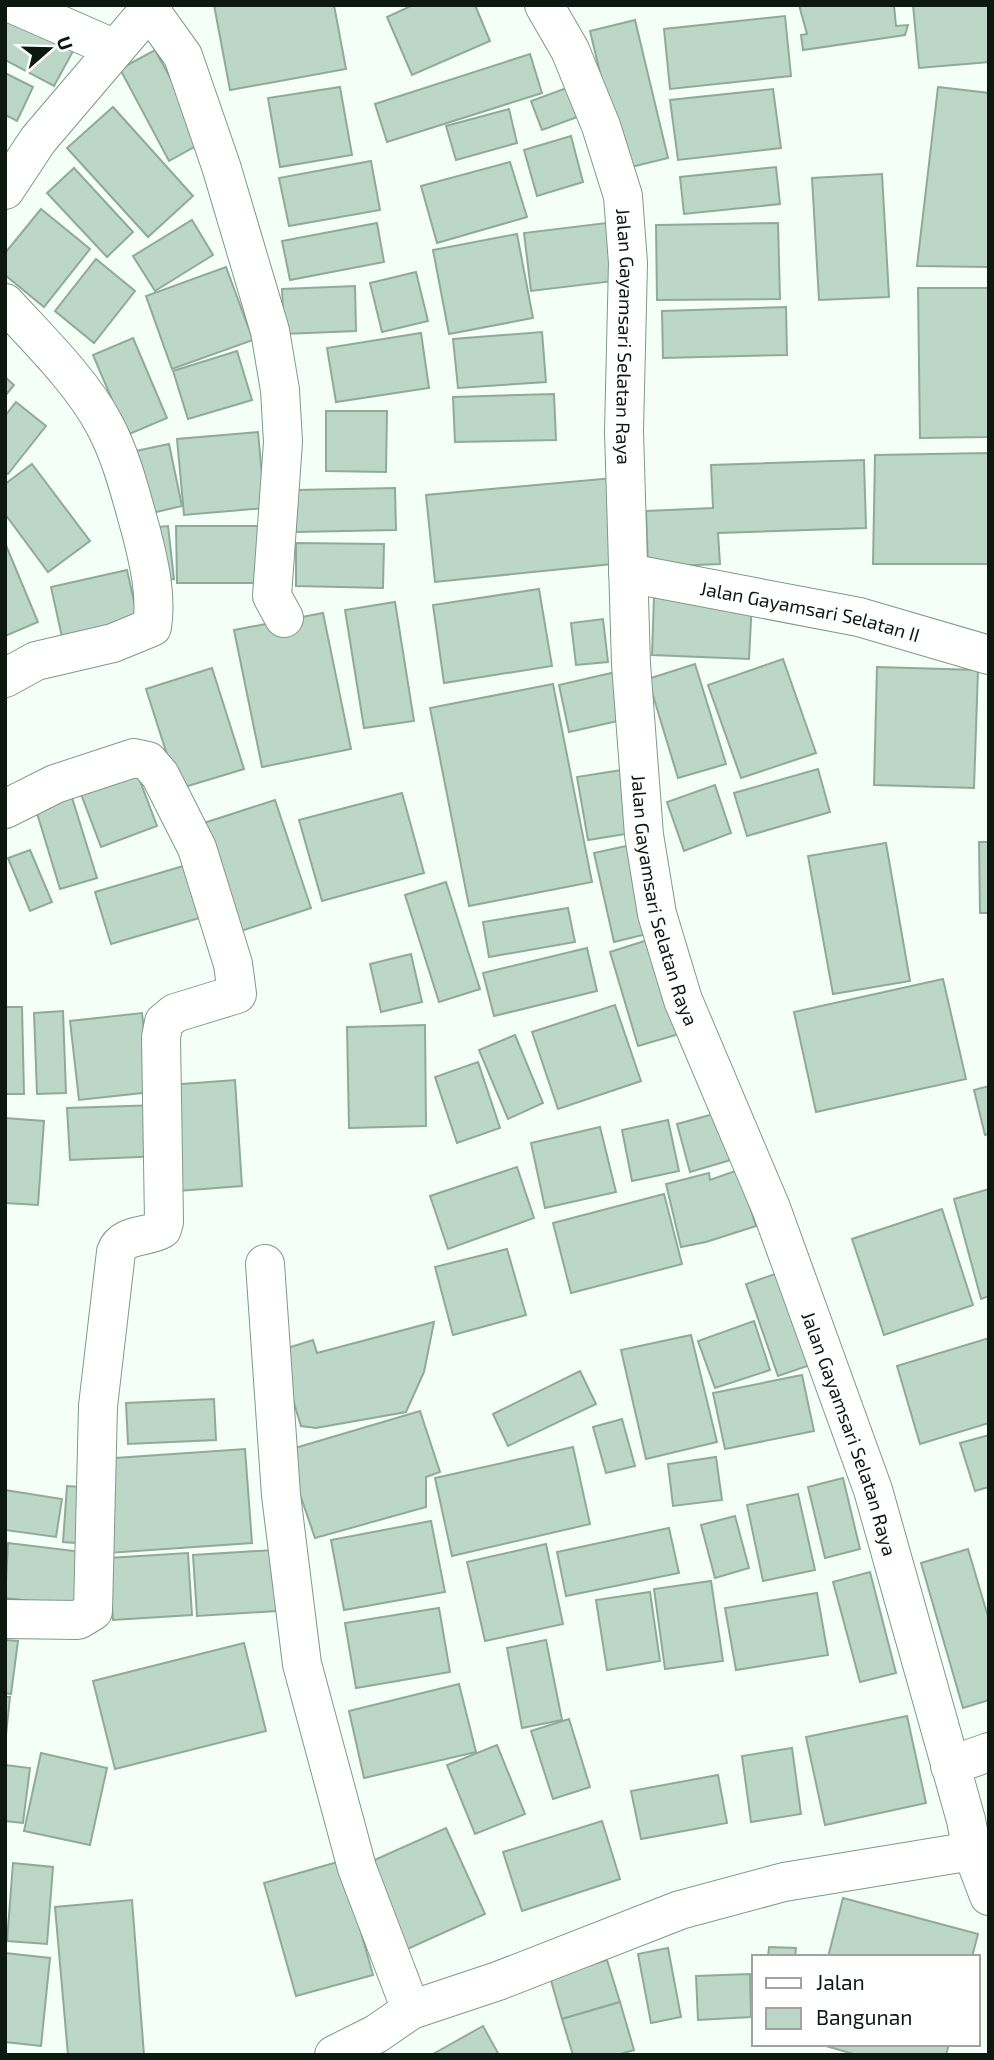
<svg xmlns="http://www.w3.org/2000/svg" width="994" height="2060" viewBox="0 0 994 2060" font-family="'Exo 2',sans-serif">
<rect width="100%" height="100%" fill="#f4fff8"/>
<g fill="#bcd7c7" stroke="#90aa9a" stroke-width="2">
<path d="M214 5H334L346 69 230 90Z"/>
<path d="M413 5H475L490 41 412 75 387 17Z"/>
<path d="M799 5H894L896 26 908 25 905 35 803 50 801 35 807 34Z"/>
<path d="M913 5H989V62L919 68Z"/>
<path d="M5 8 78 42 54 86 5 60Z"/>
<path d="M785 16 791 76 670 89 664 29Z"/>
<path d="M635 20 668 158 623 169 590 31Z"/>
<path d="M155 50 205 141 169 161 120 69Z"/>
<path d="M530 54 542 93 387 142 375 104Z"/>
<path d="M5 73 33 87 17 121 5 115Z"/>
<path d="M572 86 583 115 542 130 531 101Z"/>
<path d="M340 87 352 155 280 167 268 98Z"/>
<path d="M938 87 989 93V267L917 266Z"/>
<path d="M773 89 781 148 678 160 670 100Z"/>
<path d="M113 107 193 196 148 237 67 148Z"/>
<path d="M509 109 517 143 456 160 446 126Z"/>
<path d="M571 136 583 182 537 196 524 150Z"/>
<path d="M371 161 380 210 289 226 279 178Z"/>
<path d="M510 162 527 217 437 243 421 186Z"/>
<path d="M776 167 780 204 684 214 680 177Z"/>
<path d="M74 168 133 232 107 257 47 193Z"/>
<path d="M882 174 889 297 819 300 812 178Z"/>
<path d="M41 209 90 249 44 307 5 275V253Z"/>
<path d="M192 220 213 255 155 291 133 256Z"/>
<path d="M377 223 384 262 290 280 282 241Z"/>
<path d="M606 223 614 281 531 291 524 233Z"/>
<path d="M778 223 780 299 657 300 656 225Z"/>
<path d="M517 234 533 318 449 334 433 250Z"/>
<path d="M96 259 135 291 94 343 55 311Z"/>
<path d="M226 267 253 340 172 369 146 296Z"/>
<path d="M416 272 428 321 382 332 370 283Z"/>
<path d="M355 286 356 331 284 334 282 289Z"/>
<path d="M918 288H989V437L920 438Z"/>
<path d="M786 307 787 355 663 358 662 311Z"/>
<path d="M542 332 546 382 458 388 453 339Z"/>
<path d="M421 333 429 388 336 402 327 348Z"/>
<path d="M133 338 167 418 127 435 93 355Z"/>
<path d="M237 351 252 400 188 419 173 371Z"/>
<path d="M5 377 14 385 5 396Z"/>
<path d="M554 394 556 440 455 442 453 397Z"/>
<path d="M16 402 46 426 8 474 5 472V416Z"/>
<path d="M326 411H387L386 472 326 471Z"/>
<path d="M258 432 265 508 184 515 177 439Z"/>
<path d="M169 444 182 506 139 516 126 453Z"/>
<path d="M989 453V564H873L875 455Z"/>
<path d="M864 460 866 528 718 533 720 564 648 567 646 511 713 508 711 465Z"/>
<path d="M32 464 90 541 48 572 5 514V484Z"/>
<path d="M613 478 622 563 435 582 426 495Z"/>
<path d="M395 488 396 530 296 532V490Z"/>
<path d="M168 526 174 579 152 581 146 528Z"/>
<path d="M176 526H259L258 583H177Z"/>
<path d="M5 543 38 622 5 636Z"/>
<path d="M296 543 384 544 383 588 296 586Z"/>
<path d="M127 570 140 628 64 646 51 587Z"/>
<path d="M539 589 552 666 444 683 433 605Z"/>
<path d="M654 597 752 601 749 659 652 655Z"/>
<path d="M395 602 414 721 364 728 345 610Z"/>
<path d="M323 613 351 749 262 767 234 630Z"/>
<path d="M603 619 608 662 576 665 571 623Z"/>
<path d="M783 659 816 753 741 778 708 685Z"/>
<path d="M695 664 726 764 678 778 648 679Z"/>
<path d="M877 667 978 670 974 788 874 785Z"/>
<path d="M212 668 244 769 178 789 146 689Z"/>
<path d="M620 671 631 718 569 732 559 685Z"/>
<path d="M553 684 592 882 469 906 430 708Z"/>
<path d="M134 765 157 826 101 847 78 786Z"/>
<path d="M628 769 638 832 588 840 577 777Z"/>
<path d="M818 769 830 812 747 836 734 793Z"/>
<path d="M715 785 731 833 684 851 667 802Z"/>
<path d="M69 788 97 878 60 889 33 800Z"/>
<path d="M402 793 424 873 322 901 299 820Z"/>
<path d="M275 800 311 908 241 931 204 823Z"/>
<path d="M979 842H989V913H980Z"/>
<path d="M640 843 659 931 614 942 594 853Z"/>
<path d="M886 843 910 981 833 994 808 856Z"/>
<path d="M30 850 52 902 30 911 8 858Z"/>
<path d="M190 864 206 916 111 944 95 892Z"/>
<path d="M446 882 480 989 439 1002 405 895Z"/>
<path d="M568 908 575 942 489 957 483 922Z"/>
<path d="M657 937 686 1032 638 1046 610 952Z"/>
<path d="M587 948 597 991 494 1016 483 973Z"/>
<path d="M411 954 422 1002 381 1012 370 964Z"/>
<path d="M943 979 966 1079 816 1112 794 1012Z"/>
<path d="M615 1005 641 1081 558 1109 532 1032Z"/>
<path d="M5 1007H22L24 1094H5Z"/>
<path d="M63 1011 66 1093 37 1094 34 1013Z"/>
<path d="M142 1013 151 1092 79 1100 70 1021Z"/>
<path d="M425 1025 426 1126 349 1128 347 1027Z"/>
<path d="M515 1035 543 1103 508 1119 479 1050Z"/>
<path d="M478 1062 500 1128 457 1143 435 1077Z"/>
<path d="M235 1080 242 1186 178 1191 169 1085Z"/>
<path d="M989 1086V1134L985 1135 974 1090Z"/>
<path d="M158 1105 161 1156 70 1160 67 1108Z"/>
<path d="M721 1112 734 1159 690 1172 677 1124Z"/>
<path d="M5 1118 44 1121 38 1205 5 1203Z"/>
<path d="M668 1120 679 1171 632 1181 622 1130Z"/>
<path d="M600 1127 616 1192 545 1208 531 1143Z"/>
<path d="M517 1167 534 1218 448 1249 430 1196Z"/>
<path d="M738 1170 756 1226 706 1242 681 1247 666 1184 709 1173 710 1180Z"/>
<path d="M989 1189V1296L981 1299 954 1199Z"/>
<path d="M664 1194 682 1264 571 1293 553 1223Z"/>
<path d="M942 1209 973 1305 884 1335 852 1239Z"/>
<path d="M507 1249 526 1315 453 1335 435 1267Z"/>
<path d="M790 1269 822 1361 778 1376 746 1284Z"/>
<path d="M754 1321 770 1370 715 1388 698 1341Z"/>
<path d="M434 1322 424 1372 406 1412 316 1428 301 1426 278 1351 313 1340 317 1353Z"/>
<path d="M691 1335 717 1442 646 1459 621 1350Z"/>
<path d="M989 1338V1423L920 1444 897 1366Z"/>
<path d="M580 1371 596 1404 508 1446 493 1414Z"/>
<path d="M802 1375 814 1431 725 1449 713 1393Z"/>
<path d="M214 1399 216 1440 128 1444 126 1403Z"/>
<path d="M420 1411 440 1472 426 1477V1507L315 1538 285 1451Z"/>
<path d="M622 1419 635 1466 606 1473 593 1427Z"/>
<path d="M989 1435V1487L975 1491 960 1443Z"/>
<path d="M573 1447 590 1524 452 1556 435 1478Z"/>
<path d="M245 1449 252 1543 108 1553 101 1459Z"/>
<path d="M716 1457 722 1500 673 1506 668 1464Z"/>
<path d="M843 1478 860 1549 825 1558 808 1487Z"/>
<path d="M67 1486 94 1488 90 1544 63 1542Z"/>
<path d="M5 1490 62 1499 56 1537 5 1530Z"/>
<path d="M798 1494 815 1570 763 1581 747 1505Z"/>
<path d="M735 1516 749 1568 715 1578 701 1525Z"/>
<path d="M431 1521 445 1592 344 1610 331 1540Z"/>
<path d="M669 1528 679 1573 566 1596 557 1552Z"/>
<path d="M8 1543 91 1553 85 1607 5 1598Z"/>
<path d="M546 1544 563 1624 485 1641 467 1562Z"/>
<path d="M968 1549 989 1620V1700L963 1708 921 1563Z"/>
<path d="M274 1550 277 1611 197 1616 193 1555Z"/>
<path d="M188 1553 192 1615 113 1620 108 1558Z"/>
<path d="M870 1572 896 1673 860 1682 833 1582Z"/>
<path d="M711 1581 723 1661 665 1669 654 1589Z"/>
<path d="M650 1592 660 1661 607 1670 596 1600Z"/>
<path d="M817 1593 828 1655 736 1670 725 1608Z"/>
<path d="M439 1608 450 1672 356 1688 345 1623Z"/>
<path d="M5 1640 18 1641 11 1694 5 1693Z"/>
<path d="M546 1640 562 1720 522 1728 507 1648Z"/>
<path d="M244 1643 266 1731 115 1769 93 1681Z"/>
<path d="M459 1684 476 1752 364 1778 349 1711Z"/>
<path d="M5 1697H10L5 1744Z"/>
<path d="M907 1716 926 1803 825 1825 806 1737Z"/>
<path d="M569 1719 590 1787 553 1799 531 1731Z"/>
<path d="M497 1745 525 1814 475 1834 447 1765Z"/>
<path d="M792 1748 801 1814 751 1822 742 1756Z"/>
<path d="M41 1753 107 1768 90 1845 24 1831Z"/>
<path d="M5 1765 30 1768 23 1823 5 1821Z"/>
<path d="M718 1775 727 1823 641 1839 631 1791Z"/>
<path d="M602 1821 620 1879 522 1911 503 1852Z"/>
<path d="M446 1828 485 1914 401 1952 361 1866Z"/>
<path d="M341 1861 373 1975 296 1996 264 1883Z"/>
<path d="M13 1863 53 1867 47 1944 7 1941Z"/>
<path d="M843 1898 978 1934 972 1957H828Z"/>
<path d="M132 1900 144 2055H68L55 1907Z"/>
<path d="M769 1947 796 1948 795 1957H768Z"/>
<path d="M668 1948 681 2017 651 2023 638 1954Z"/>
<path d="M5 1953 50 1958 41 2046 5 2042Z"/>
<path d="M607 1960 620 2002 562 2019 550 1977Z"/>
<path d="M750 1974 751 2017 698 2020 696 1976Z"/>
<path d="M620 2002 634 2050 617 2055H573L562 2019Z"/>
<path d="M483 2026 499 2055H433V2054Z"/>
<path d="M819 2044H949L946 2055H857Z"/>
</g>
<g fill="none" stroke-linecap="round" stroke-linejoin="round">
<g stroke="#7f998a" stroke-width="40">
<g id="minor">
<path d="M15 5 115 49"/>
<path id="s1" d="M544 5 570 50 601 126 623 196 628 263 624 431 631 664 644 835 657 914 683 1000 771 1208 873 1490 966 1820 972 1851 989 1896"/>
<path d="M150 10 183 56 221 166 270 331 280 390 283 442 272 596 284 618"/>
<path d="M5 190 38 140 153 5"/>
<path d="M5 303C38 339 82 382 104 424 122 457 131 496 141 531 149 562 157 596 152 627L113 643 36 661 5 678"/>
<path id="s2" d="M628 573 859 617 989 655"/>
<path d="M5 809 55 784 134 758 148 761 160 775 197 848 233 964 237 994 175 1013 164 1022 161 1037 164 1222 162 1229C147 1238 123 1233 116 1252L98 1406 93 1611 78 1620 5 1619"/>
<path d="M265 1264 281 1495 302 1664 357 1868 411 2010"/>
<path d="M950 1766 989 1752"/>
<path d="M334 2055 376 2034 411 2010 498 1981 680 1910 784 1882 972 1851"/>
</g>
</g>
<use href="#minor" stroke="#fff" stroke-width="38"/>
</g>
<g text-anchor="middle" dominant-baseline="central" stroke-width="5" stroke-linejoin="round" paint-order="stroke">
<g font-size="19" fill="#0e1812" stroke="#fff">
<text stroke="none"><textPath href="#s1" startOffset="348">Jalan Gayamsari Selatan Raya</textPath></text>
<text stroke="none"><textPath href="#s2" startOffset="186">Jalan Gayamsari Selatan II</textPath></text>
<text stroke="none"><textPath href="#s1" startOffset="915">Jalan Gayamsari Selatan Raya</textPath></text>
<text stroke="none"><textPath href="#s1" startOffset="1482">Jalan Gayamsari Selatan Raya</textPath></text>
</g>
</g>
<rect width="994" height="2060" fill="none" stroke="#0e1812" stroke-width="14"/>
<rect x="752" y="1955" width="228" height="91" fill="#ffffff" stroke="#9fa3a0" stroke-width="2"/>
<rect x="766" y="1978" width="35" height="10" fill="#ffffff" stroke="#9fa3a0" stroke-width="2"/>
<text x="816" y="1990" font-size="21" fill="#0e1812">Jalan</text>
<rect x="766" y="2008" width="35" height="21" fill="#bcd7c7" stroke="#9fa3a0" stroke-width="2"/>
<text x="816" y="2025" font-size="21" fill="#0e1812">Bangunan</text>
<g transform="translate(49 49) rotate(70)" stroke="#ffffff" stroke-width="5" paint-order="stroke">
<path d="M0-5L12 26L0 18L-12 26Z" fill="#0e1812"/>
<text y="-10" font-size="19" font-weight="bold" text-anchor="middle" fill="#0e1812">U</text>
</g>
</svg>
